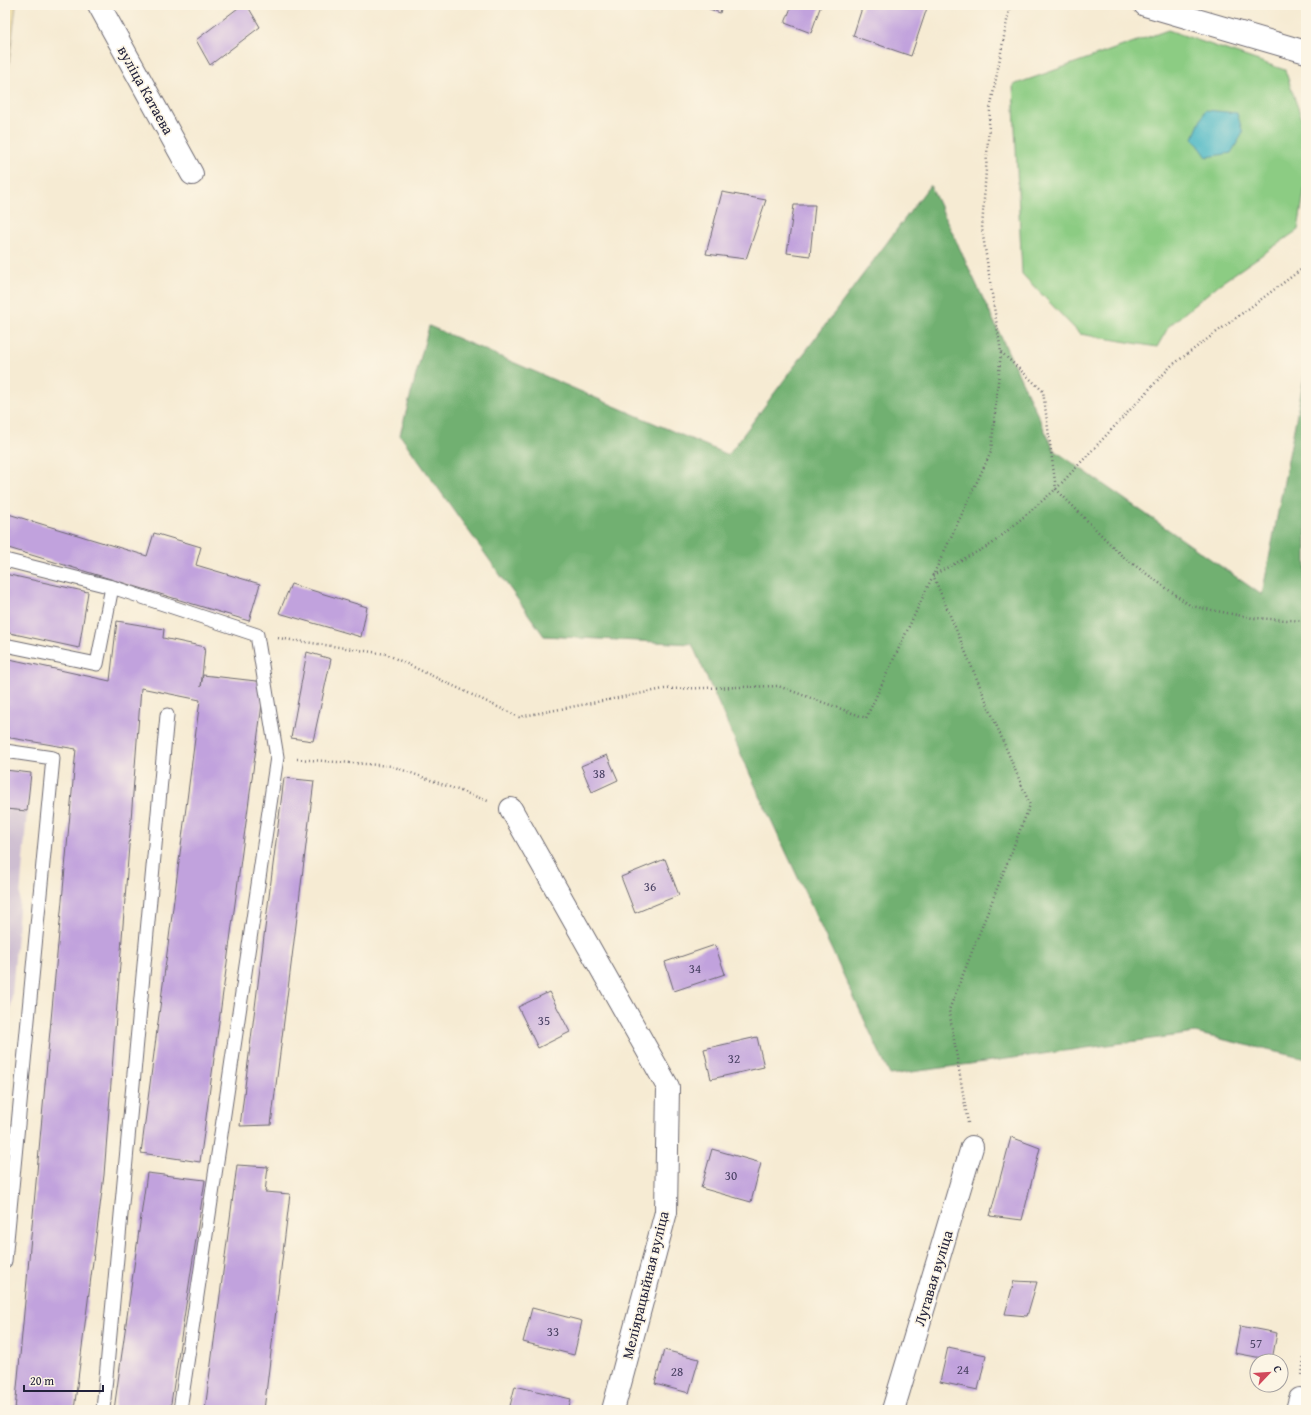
<svg xmlns="http://www.w3.org/2000/svg" width="1311" height="1415" viewBox="0 0 1311 1415" font-family="'Gentium Book Plus',serif">
<rect width="100%" height="100%" fill="#fcf5e5"/>
<filter id="ink" filterUnits="userSpaceOnUse"><feTurbulence type="fractalNoise" baseFrequency=".025" numOctaves="2"/><feDisplacementMap in="SourceGraphic" scale="8" xChannelSelector="R" yChannelSelector="G"/><feConvolveMatrix kernelMatrix="1 2 1 2 8 2 1 2 1" color-interpolation-filters="sRGB"/></filter>
<filter id="wash" filterUnits="userSpaceOnUse"><feTurbulence type="fractalNoise" baseFrequency=".012" numOctaves="4" result="noise"/><feDisplacementMap in="SourceGraphic" scale="16" xChannelSelector="R" yChannelSelector="G"/><feGaussianBlur stdDeviation="0.9" result="paint"/><feColorMatrix in="noise" values="0 0 0 0 0 0 0 0 0 0 0 0 0 0 0 0 0 1.4 0 .05"/><feComposite in="paint" operator="in"/></filter>
<g filter="url(#wash)">
<rect width="100%" height="100%" fill="#f6ebd3"/>
<path fill="#cebed1" d="M5 809 27 811 5 1081Z"/>
<path fill="#8ccc83" stroke="#57775f" d="M1168 30 1285 70 1306 131V180L1298 230 1218 285 1169 326 1157 347 1080 334 1022 274 1013 85Z"/>
<path fill="#71b071" stroke="#4a6956" d="M930 185 1054 450 1262 595 1306 367V1059L1195 1033 890 1075 753 781 692 644 544 636 400 435 429 326 728 455Z"/>
<path fill="#eeda9e" stroke="#887e6c" d="M5 5H16L5 96Z"/>
<path fill="#4ab7c5" stroke="#366c80" d="M1205 110 1237 113 1243 133 1231 153 1207 157 1193 138Z"/>
<g id="blocks">
<g fill="#c1a2dd">
<path d="M242 5H247L260 27 210 65 196 40Z"/>
<path d="M699 5H722L720 13Z"/>
<path d="M792 5H821L811 33 785 23Z"/>
<path d="M863 5H928L911 56 853 36Z"/>
<path d="M722 192 766 200 746 259 706 254Z"/>
<path d="M794 205H815L810 256 787 253Z"/>
<path d="M5 513 147 556 154 533 201 547 196 565 260 584 249 621 5 547Z"/>
<path d="M5 574 88 592 79 648 5 632Z"/>
<path d="M291 584 367 607 361 637 279 613Z"/>
<path d="M117 621 164 629 163 638 205 647 201 687 203 675 265 682 200 1162 141 1153 200 700 141 688 104 1175 74 1410H15L76 749 5 737V658L110 681Z"/>
<path d="M307 652 331 659 313 741 291 738Z"/>
<path d="M607 755 618 780 592 792 581 766Z"/>
<path d="M5 770 31 773 27 811 5 809Z"/>
<path d="M284 778 314 781 271 1125 240 1126Z"/>
<path d="M665 859 679 895 635 913 621 877Z"/>
<path d="M715 945 725 974 674 991 665 962Z"/>
<path d="M549 992 570 1032 538 1048 518 1007Z"/>
<path d="M757 1037 764 1067 711 1079 704 1049Z"/>
<path d="M1011 1137 1040 1148 1022 1220 990 1216Z"/>
<path d="M712 1149 761 1163 751 1202 701 1188Z"/>
<path d="M237 1165 268 1167 265 1192 290 1194 264 1410H205Z"/>
<path d="M147 1173 205 1180 170 1410H114Z"/>
<path d="M1014 1281 1037 1282 1027 1316 1005 1314Z"/>
<path d="M532 1308 582 1321 574 1355 523 1342Z"/>
<path d="M1240 1326 1277 1333 1272 1360 1235 1353Z"/>
<path d="M948 1347 986 1355 978 1390 940 1382Z"/>
<path d="M664 1350 699 1359 689 1393 655 1384Z"/>
<path d="M515 1386 571 1399 568 1410H509Z"/>
</g>
</g>
</g>
<g filter="url(#ink)">
<use href="#blocks" fill-opacity="0" stroke="#6c6870" stroke-width="1"/>
<g fill="none" stroke-linecap="round" stroke-linejoin="round">
<g stroke="#6c6870" stroke-width="15">
<g id="lane">
<path d="M5 560 112 587 257 635 277 757 180 1410"/>
<path d="M5 645 97 664 112 587"/>
<path d="M5 751 53 758 5 1261"/>
<path d="M103 1410 167 715"/>
</g>
</g>
<g stroke="#6c6870" stroke-width="24">
<g id="street">
<path d="M99 5 192 174"/>
<path d="M1145 5 1306 52"/>
<path d="M511 809 668 1087 666 1212 613 1410"/>
<path d="M893 1410 972 1147"/>
<path d="M1297 1410 1300 1399"/>
</g>
</g>
<g stroke="#6c6870" stroke-width="2.5" stroke-dasharray="1 3" stroke-linecap="butt">
<path d="M1001 352 1043 391 1056 489 1122 556 1191 606 1253 618 1306 621"/>
<path d="M278 638 386 654 519 717 664 689 778 686 866 718 991 452 1001 352 982 229 990 110 1010 5"/>
<path d="M297 759 392 766 488 801"/>
<path d="M968 1123 949 1010 1030 805 933 575 992 544 1056 489 1171 366 1306 266"/>
<path d="M1302 1375 1304 1357 1306 1352"/>
</g>
<use href="#lane" stroke="#fff" stroke-width="13"/>
<use href="#street" stroke="#fff" stroke-width="22"/>
</g>
</g>
<g text-anchor="middle" dominant-baseline="central" stroke-width="3.5" stroke-linejoin="round" paint-order="stroke">
<g font-size="13" fill="#4a4264">
<text x="599" y="773">38</text>
<text x="650" y="886">36</text>
<text x="695" y="968">34</text>
<text x="544" y="1020">35</text>
<text x="734" y="1058">32</text>
<text x="731" y="1175">30</text>
<text x="553" y="1331">33</text>
<text x="1256" y="1343">57</text>
<text x="963" y="1369">24</text>
<text x="677" y="1371">28</text>
</g>
<g font-size="15" fill="#22223b" stroke="#fcf5e5">
<text transform="translate(146 90) rotate(61)">вуліца Катаева</text>
<text transform="translate(933 1278) rotate(-73)">Лугавая вуліца</text>
<text transform="translate(645 1285) rotate(-76)">Меліярацыйная вуліца</text>
</g>
</g>
<rect width="1311" height="1415" fill="none" stroke="#fcf5e5" stroke-width="20"/>
<g transform="translate(1269 1373) rotate(65)"><circle r="19" fill="#fcf5e5" stroke="#a5a1a1"/>
<path d="M0-3L7 15L0 10L-7 15Z" fill="#d1495b"/>
<text y="-6" font-size="11" font-weight="bold" text-anchor="middle" fill="#22223b">С</text>
</g>
<path d="M24 1385v6h79v-6" fill="none" stroke="#22223b" stroke-width="2"/>
<text x="30" y="1385" font-size="12" fill="#22223b" stroke="#fcf5e5" stroke-width="3" paint-order="stroke">20 m</text>
</svg>
